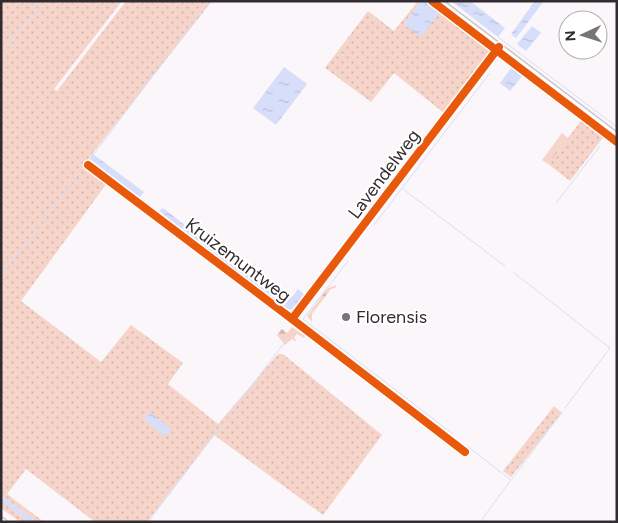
<svg xmlns="http://www.w3.org/2000/svg" width="618" height="523" viewBox="0 0 618 523" font-family="Figtree,sans-serif">
<defs>
<pattern id="grass-dots" width="8" height="8" patternUnits="userSpaceOnUse" patternTransform="scale(1.25)"><rect width="8" height="8" fill="#f6d4c9"/><path d="M2 2h.1M6 6h.1" fill="none" stroke="#d3b6ad" stroke-width="1.8" stroke-linecap="round"/></pattern>
<pattern id="forest-firs" width="22" height="20" patternUnits="userSpaceOnUse" patternTransform="scale(1.25)"><rect width="22" height="20" fill="#f6d4c9"/><path d="M5 1l3.5 6h-7zM16 11l3.5 6h-7z" fill="#d3b6ad"/></pattern>
<pattern id="water-ripples" width="26" height="14" patternUnits="userSpaceOnUse" patternTransform="scale(1.25)"><rect width="26" height="14" fill="#d6defa"/><path d="M2 4q2-2 4 0t4 0M15 11q2-2 4 0t4 0" fill="none" stroke="#b8bfd7"/></pattern>
</defs>
<rect width="100%" height="100%" fill="#fbf6f9"/>
<g fill="url(#grass-dots)">
<path d="M1 1H122L54 89 57 91 126 1H212L89 158 85 167 107 183 21 301 101 362 131 325 183 363 168 384 218 424 278 354H283L382 435 323 515 214 435 147 522H95L26 469 7 494 44 522H37L1 495Z"/>
<path d="M418 1H421L404 24 440 12 427 1H429L493 50 445 114 394 73 371 102 325 68 368 11 394 31Z"/>
<path d="M583 118 605 135 570 181 548 164Z"/>
<path d="M554 406 562 413 511 477 503 471Z"/>
<path d="M1 501 29 522H20L1 508Z"/>
</g>
<g fill="url(#forest-firs)">
<path d="M562 133 568 138 548 164 542 160Z"/>
<path d="M337 285 335 288 331 289 312 314V322L307 316 328 288Z"/>
<path d="M292 327 305 336 304 338 297 334 294 337 296 341 292 339 285 345 277 335 282 329 287 333Z"/>
</g>
<g fill="url(#water-ripples)">
<path d="M421 1H426L440 12 421 37 404 24Z"/>
<path d="M451 1H470L505 28 498 37Z"/>
<path d="M535 1H544L516 38 511 34Z"/>
<path d="M532 26 541 33 526 51 517 44Z"/>
<path d="M284 67 307 84 276 125 253 108Z"/>
<path d="M512 67 523 75 510 91 500 83Z"/>
<path d="M93 154 144 192 139 198 89 158Z"/>
<path d="M163 208 280 299C290 301 292 297 298 289L304 294 292 309 286 310 159 211Z"/>
<path d="M149 412 171 429 166 437 144 420Z"/>
<path d="M1 495 37 522H29L1 501Z"/>
</g>
<g fill="none" stroke-linecap="round" stroke-linejoin="round">
<g stroke="#d6defa" stroke-width="1">
<path d="M498 37 617 127"/>
<path d="M1 56 43 1"/>
<path d="M94 154 209 1"/>
<path d="M403 189 505 266"/>
<path d="M556 203 600 146"/>
<path d="M374 225 489 74"/>
<path d="M348 261 303 319 453 434"/>
<path d="M513 272 610 348 565 408"/>
<path d="M1 275 90 159"/>
<path d="M616 342 617 340"/>
<path d="M467 446 511 480 480 522"/>
<path d="M512 479 561 413"/>
<path d="M148 522 288 338"/>
</g>
<g stroke="#cac6c9" stroke-width="6">
<g id="street">
<path d="M88 165 292 319 465 452"/>
<path d="M292 319 499 47"/>
</g>
</g>
<g stroke="#cac6c9" stroke-width="8">
<path id="secondary" d="M439 1 617 136"/>
</g>
<g stroke="#cac6c9" stroke-width="9">
<path id="highway" d="M1 521 3 522"/>
</g>
<use href="#street" stroke="#fefefe" stroke-width="4"/>
<use href="#secondary" stroke="#fefefe" stroke-width="5"/>
<use href="#highway" stroke="#fefefe" stroke-width="6"/>
<g stroke="#fff" stroke-width="11">
<g id="cycleway">
<path d="M432 1 617 142"/>
<path d="M88 165 292 319 465 452"/>
<path d="M292 319 499 47"/>
</g>
</g>
<use href="#cycleway" stroke="#e8590c" stroke-width="8"/>
</g>
<circle fill="#787376" stroke="#fff" stroke-width="2" cx="346" cy="317" r="5"/>
<g text-anchor="middle" dominant-baseline="central" stroke-width="4.5" stroke-linejoin="round" paint-order="stroke">
<g font-size="18" fill="#312c30" stroke="#fff">
<text transform="translate(384 174) rotate(-53)">Lavendelweg</text>
<text transform="translate(238 260) rotate(37)">Kruizemuntweg</text>
</g>
<g font-size="18" fill="#312c30" stroke="#fff" text-anchor="start">
<text x="356" y="317">Florensis</text>
</g>
</g>
<rect width="618" height="523" fill="none" stroke="#312c30" stroke-width="5"/>
<g transform="translate(583 35) rotate(266)"><circle r="24" fill="#ffffff" stroke="#adabac"/>
<path d="M0-4L9 19L0 12L-9 19Z" fill="#787376"/>
<text y="-8" font-size="14" font-weight="bold" text-anchor="middle" fill="#312c30">N</text>
</g>
</svg>
